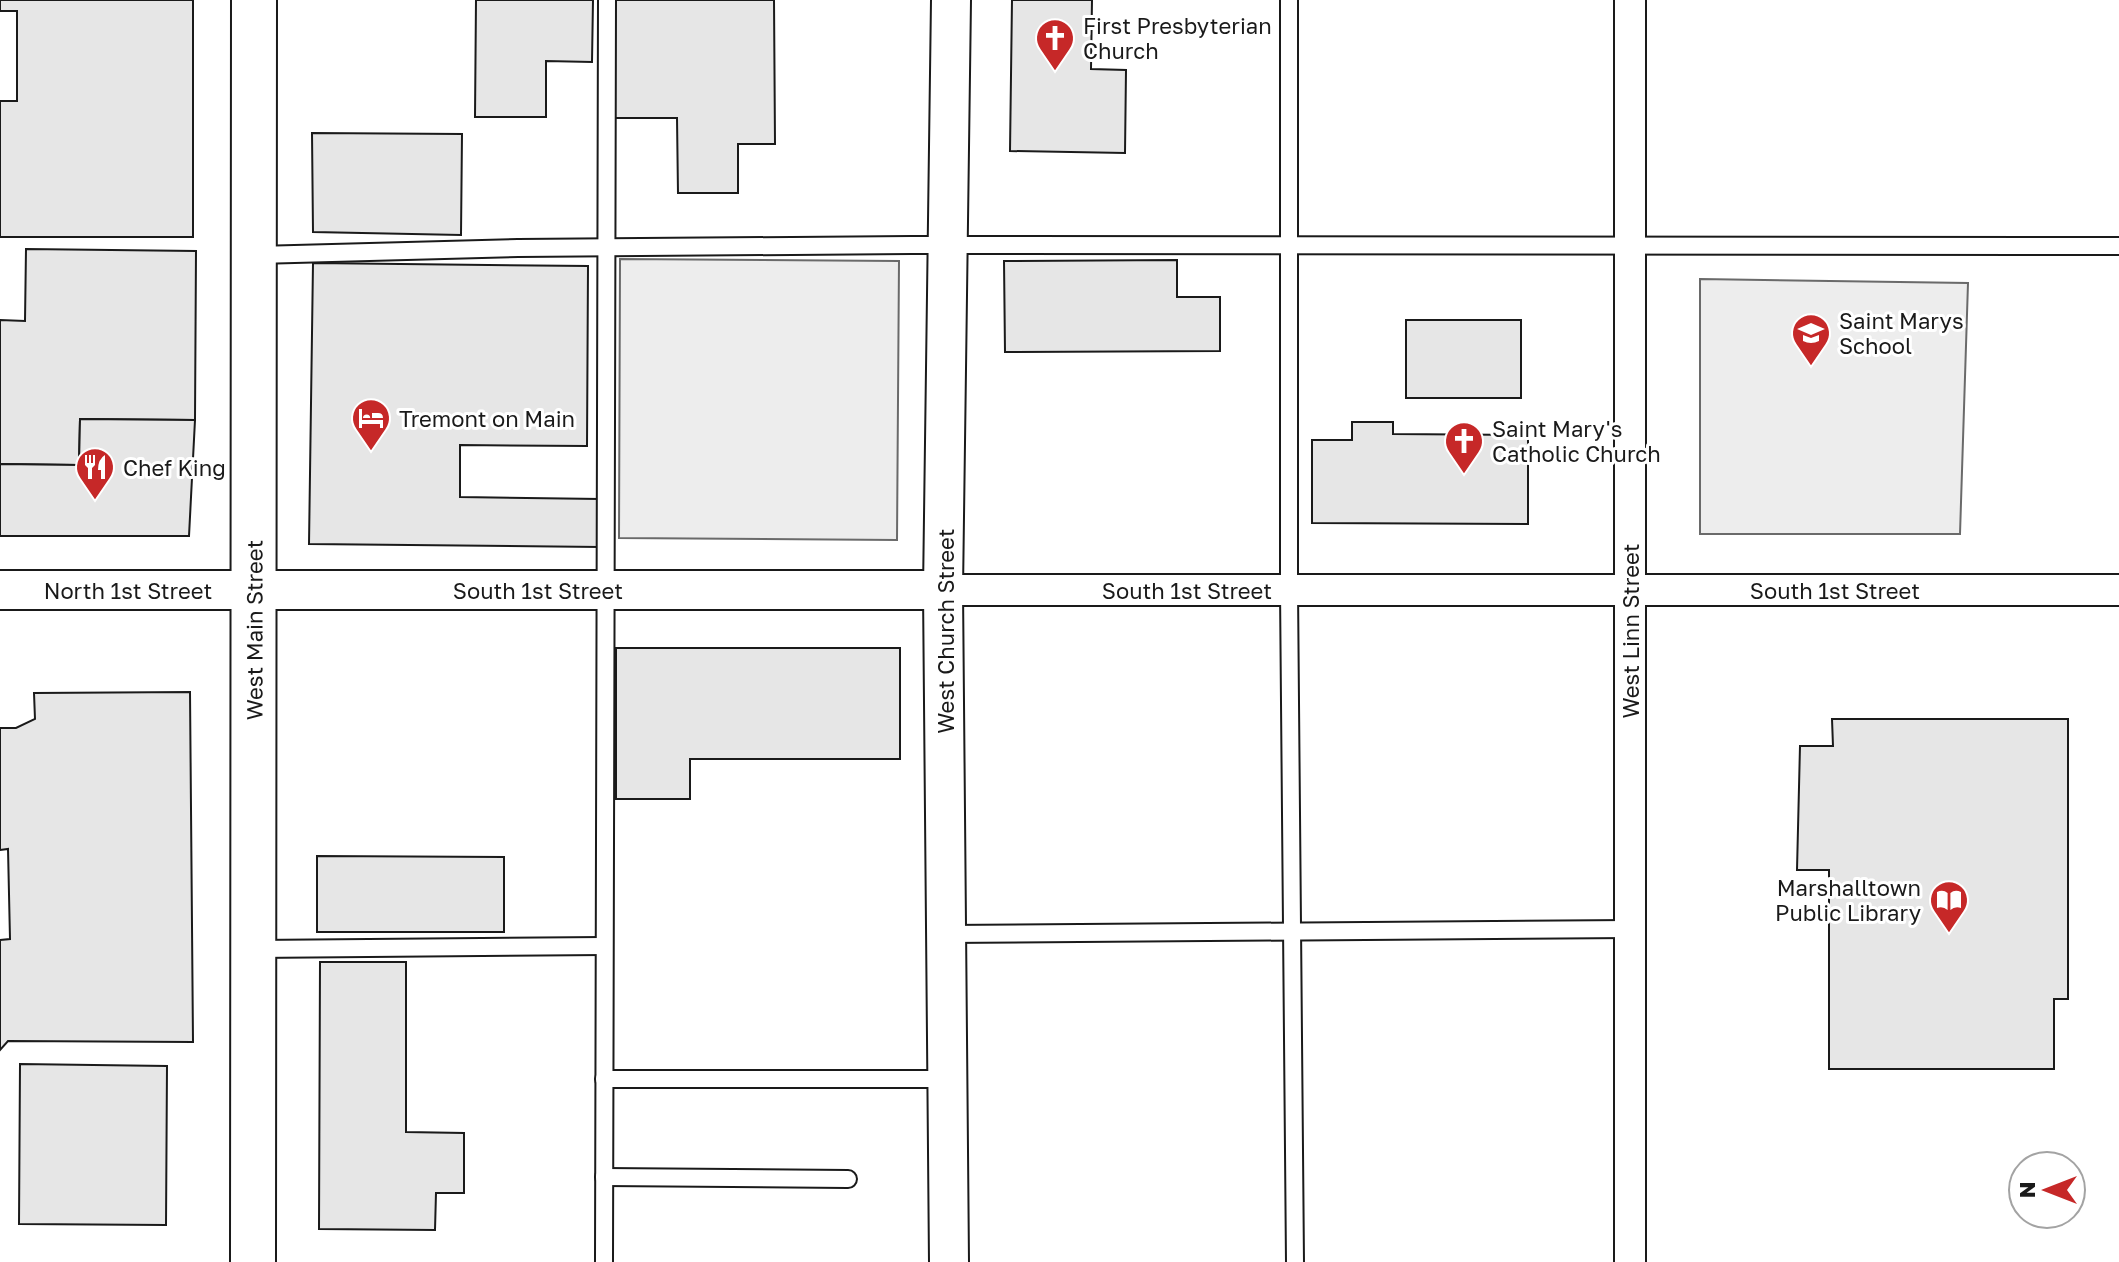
<svg xmlns="http://www.w3.org/2000/svg" width="2119" height="1262" viewBox="0 0 2119 1262" font-family="'Golos Text',sans-serif">
<rect width="100%" height="100%" fill="#fff"/>
<g fill="#ededed" stroke="#6a6a6a" stroke-width="2">
<path d="M620 259 899 261 897 540 619 538Z"/>
<path d="M1700 279 1968 283 1960 534H1700Z"/>
</g>
<g fill="#e6e6e6" stroke="#1a1a1a" stroke-width="2">
<path d="M0 0H193V237H0V101H17V11H0Z"/>
<path d="M476 0H593L592 62 546 61V117H475Z"/>
<path d="M613 0H774L775 144H738V193H678L677 118H613Z"/>
<path d="M1012 0H1092L1091 69 1126 70 1125 153 1010 151Z"/>
<path d="M312 133 462 134 461 235 313 232Z"/>
<path d="M26 249 196 251 195 420 80 419 79 465 0 464V320L25 321Z"/>
<path d="M1177 260V297H1220V351L1005 352 1004 261Z"/>
<path d="M313 263 588 266 587 446 460 445V497L600 499V547L309 544Z"/>
<rect x="1406" y="320" width="115" height="78"/>
<path d="M80 419 195 420 189 536H0V464L79 465Z"/>
<path d="M1352 422H1393V434L1528 435V524L1312 523V440H1352Z"/>
<path d="M616 648H900V759H690V799H616Z"/>
<path d="M190 692 193 1042 8 1041 0 1050V940L10 939 8 849 0 850V728H16L35 719 34 693Z"/>
<path d="M1832 719H2068V999H2054V1069H1829V870H1797L1800 746H1833Z"/>
<path d="M317 856 504 857V932H317Z"/>
<path d="M320 962H406V1132L464 1133V1193H436L435 1230 319 1229Z"/>
<path d="M20 1064 167 1066 166 1225 19 1224Z"/>
</g>
<g fill="none" stroke-linecap="round" stroke-linejoin="round">
<g stroke="#1a1a1a" stroke-width="20">
<g id="service">
<path d="M1289 0V590L1295 1262"/>
<path d="M257 255 518 248 911 245 2119 246"/>
<path d="M946 934 1630 929"/>
<path d="M255 949 604 946"/>
<path d="M604 1079H947"/>
<path d="M604 1177 848 1179"/>
<path d="M604 1262 607 0"/>
</g>
</g>
<g stroke="#1a1a1a" stroke-width="34">
<g id="minor">
<path d="M1630 0V1262"/>
<path id="s1" d="M943 590H2119"/>
</g>
</g>
<g stroke="#1a1a1a" stroke-width="42">
<g id="tertiary">
<path id="s2" d="M0 590H943"/>
<path d="M949 1262 943 590 951 0"/>
</g>
</g>
<g stroke="#1a1a1a" stroke-width="48">
<g id="secondary">
<path id="s3" d="M253 1262 254 0"/>
</g>
</g>
<use href="#service" stroke="#fff" stroke-width="16"/>
<use href="#minor" stroke="#fff" stroke-width="30"/>
<use href="#tertiary" stroke="#fff" stroke-width="38"/>
<use href="#secondary" stroke="#fff" stroke-width="44"/>
</g>
<defs>
<g id="church-pin" transform="scale(2)"><path d="M0 17L-7.5 6A9.5 9.5 0 1 1 7.5 6Z" fill="#c62828" stroke="#fff"/><path d="M-1.2-6h2.4v3.5h3.3v2.4h-3.3V6h-2.4V-.1h-3.3v-2.4h3.3Z" fill="#fff"/></g>
<g id="school-pin" transform="scale(2)"><path d="M0 17L-7.5 6A9.5 9.5 0 1 1 7.5 6Z" fill="#c62828" stroke="#fff"/><path d="M0-5L7-2L0 1L-7-2ZM-4 1L0 2.5L4 1V4Q0 6-4 4Z" fill="#fff"/></g>
<g id="hotel-pin" transform="scale(2)"><path d="M0 17L-7.5 6A9.5 9.5 0 1 1 7.5 6Z" fill="#c62828" stroke="#fff"/><path d="M-6-4.5h1.5V1H6V5H4.5V3h-9V5H-6ZM-4 0a1.8 1.8 0 1 1 3.6 0ZM.5 0V-2.5h3Q6-2.5 6 0Z" fill="#fff"/></g>
<g id="restaurant-pin" transform="scale(2)"><path d="M0 17L-7.5 6A9.5 9.5 0 1 1 7.5 6Z" fill="#c62828" stroke="#fff"/><path d="M-5-6h1v4h1v-4h1v4h1v-4h1v5L-1.5 .5V6h-2V.5L-5-1ZM5-6V6H3V1.5H1.5Q1.5-4 5-6Z" fill="#fff"/></g>
<g id="library-pin" transform="scale(2)"><path d="M0 17L-7.5 6A9.5 9.5 0 1 1 7.5 6Z" fill="#c62828" stroke="#fff"/><path d="M-6-4Q-3-5.5-.7-3.5V5Q-3 3-6 4ZM6-4Q3-5.5 .7-3.5V5Q3 3 6 4Z" fill="#fff"/></g>
</defs>
<g fill-rule="evenodd">
<use href="#church-pin" x="1055" y="38"/>
<use href="#school-pin" x="1811" y="333"/>
<use href="#hotel-pin" x="371" y="418"/>
<use href="#church-pin" x="1464" y="441"/>
<use href="#restaurant-pin" x="95" y="467"/>
<use href="#library-pin" x="1949" y="900"/>
</g>
<g text-anchor="middle" dominant-baseline="central" stroke-width="6" stroke-linejoin="round" paint-order="stroke">
<g font-size="22" fill="#1a1a1a" stroke="#fff" text-anchor="start">
<text x="1083" y="25">First Presbyterian<tspan x="1083" dy="25">Church</tspan></text>
<text x="1839" y="320">Saint Marys<tspan x="1839" dy="25">School</tspan></text>
<text x="399" y="418">Tremont on Main</text>
<text x="1492" y="428">Saint Mary's<tspan x="1492" dy="25">Catholic Church</tspan></text>
<text x="123" y="467">Chef King</text>
<text x="1921" y="887" text-anchor="end">Marshalltown<tspan x="1921" dy="25">Public Library</tspan></text>
</g>
<g font-size="22" fill="#1a1a1a" stroke="#fff">
<text stroke="none"><textPath href="#s2" startOffset="128">North 1st Street</textPath></text>
<text stroke="none"><textPath href="#s2" startOffset="538">South 1st Street</textPath></text>
<text stroke="none"><textPath href="#s1" startOffset="244">South 1st Street</textPath></text>
<text stroke="none"><textPath href="#s1" startOffset="892">South 1st Street</textPath></text>
<text stroke="none"><textPath href="#s3" startOffset="632">West Main Street</textPath></text>
<text transform="translate(945 631) rotate(-90)">West Church Street</text>
<text transform="translate(1630 631) rotate(-90)">West Linn Street</text>
</g>
</g>
<g transform="translate(2047 1190) rotate(270)"><circle r="38" fill="#ffffff" stroke="#a3a3a3" stroke-width="2"/>
<path d="M0-6L14 30L0 20L-14 30Z" fill="#c62828"/>
<text y="-12" font-size="22" font-weight="bold" text-anchor="middle" fill="#1a1a1a">N</text>
</g>
</svg>
